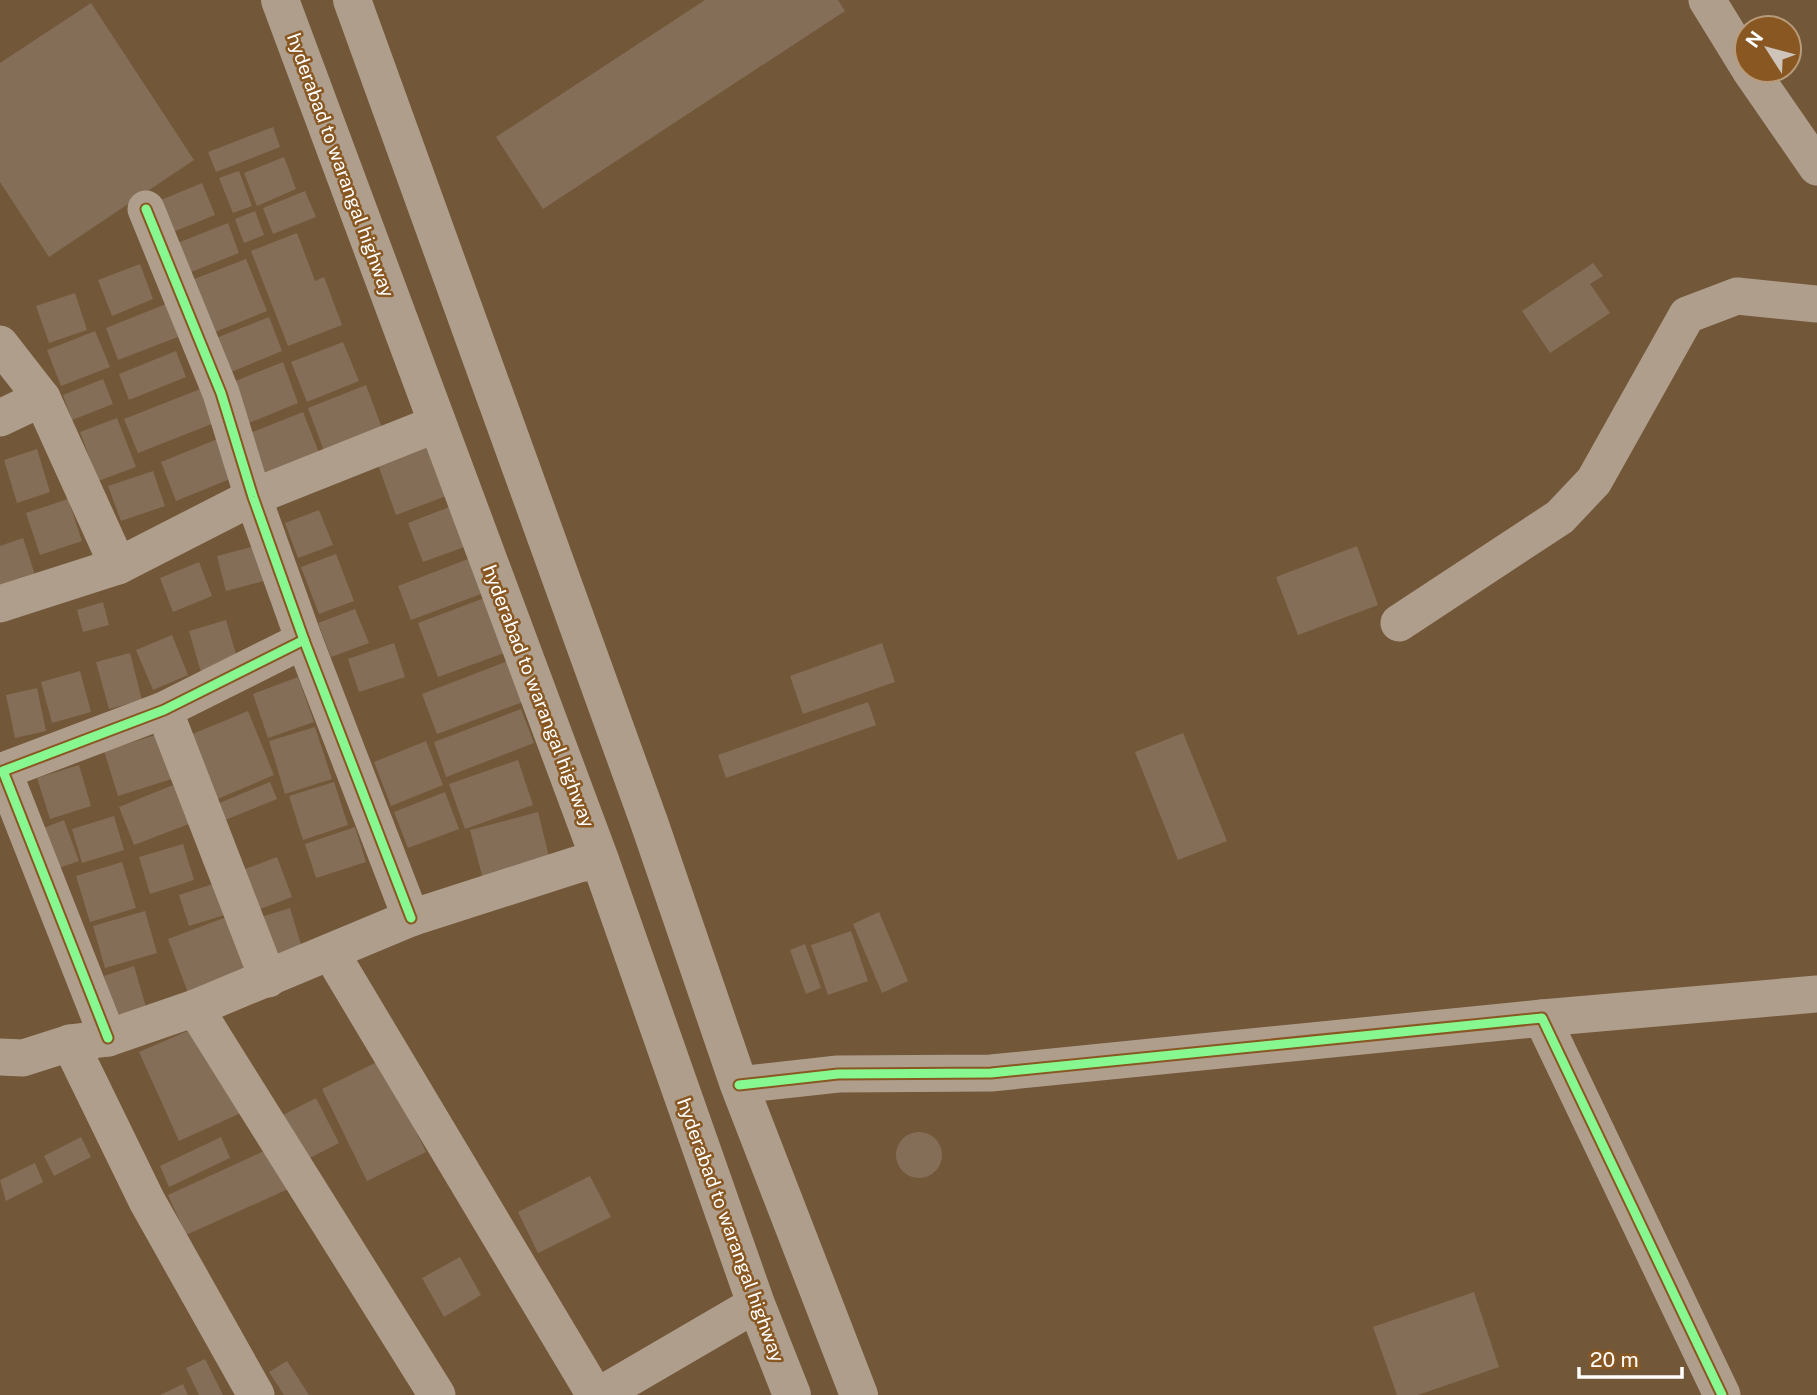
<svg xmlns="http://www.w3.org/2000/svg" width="1817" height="1395" viewBox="0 0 1817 1395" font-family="'Public Sans',sans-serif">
<rect width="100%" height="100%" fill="#725739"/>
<g fill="#846e57">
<path d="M705 0H838L845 11 543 209 496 137Z"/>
<path d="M91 3 194 160 49 257 0 182V63Z"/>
<path d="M273 127 280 147 216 172 208 152Z"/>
<path d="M284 157 296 189 257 206 244 173Z"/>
<path d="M239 171 252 206 233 213 219 178Z"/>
<path d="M202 183 215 215 173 232 161 200Z"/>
<path d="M305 191 316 217 273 234 263 208Z"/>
<path d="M255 211 264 235 244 243 235 219Z"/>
<path d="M228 223 239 253 186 274 175 244Z"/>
<path d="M297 233 315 281 324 277 342 325 288 346 251 251Z"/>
<path d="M246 259 267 311 210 334 189 281Z"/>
<path d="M1593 263 1603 276 1590 284 1610 313 1550 353 1522 311Z"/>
<path d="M140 264 153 299 112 316 98 280Z"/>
<path d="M75 293 87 330 49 343 36 306Z"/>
<path d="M166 304 178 337 118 360 106 328Z"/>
<path d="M269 317 282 351 224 375 211 340Z"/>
<path d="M95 331 110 367 61 386 47 350Z"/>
<path d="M343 342 359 381 307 402 291 362Z"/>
<path d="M176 351 186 377 129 400 119 374Z"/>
<path d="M283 362 298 403 244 425 228 384Z"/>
<path d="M103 379 113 404 72 420 63 395Z"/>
<path d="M366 385 382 428 324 451 308 408Z"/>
<path d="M208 386 222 420 138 453 124 419Z"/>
<path d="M303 412 321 458 263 481 245 435Z"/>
<path d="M117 418 136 467 98 481 80 432Z"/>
<path d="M220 438 235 477 176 501 161 462Z"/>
<path d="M430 442 449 495 396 515 377 462Z"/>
<path d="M37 449 50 492 17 503 4 460Z"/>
<path d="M153 471 165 506 121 521 108 486Z"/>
<path d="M68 499 82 541 40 555 26 513Z"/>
<path d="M452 506 467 546 423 562 408 523Z"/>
<path d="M319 510 333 545 298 558 285 523Z"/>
<path d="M23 538 35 575 0 587V546Z"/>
<path d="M255 546 264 581 226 591 217 556Z"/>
<path d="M1357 546 1378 605 1298 635 1276 577Z"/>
<path d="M336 554 354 601 319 614 301 567Z"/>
<path d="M468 559 481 594 411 620 398 586Z"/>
<path d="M199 562 212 596 173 612 160 578Z"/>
<path d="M487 597 507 652 438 677 418 623Z"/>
<path d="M103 602 109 625 83 632 77 610Z"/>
<path d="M355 609 369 643 331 657 318 623Z"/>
<path d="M226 620 238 661 201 672 189 631Z"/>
<path d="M172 635 188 675 153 690 136 650Z"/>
<path d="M394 643 405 677 359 692 348 659Z"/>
<path d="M882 643 895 682 803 714 790 676Z"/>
<path d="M130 653 142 700 109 709 96 662Z"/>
<path d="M508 661 523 702 437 734 422 694Z"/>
<path d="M80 671 91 712 52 723 41 682Z"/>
<path d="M298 677 314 722 268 738 253 694Z"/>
<path d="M37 688 46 731 15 738 6 695Z"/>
<path d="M868 702 876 725 726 778 718 755Z"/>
<path d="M521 709 534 743 446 777 434 742Z"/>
<path d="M248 711 274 775 215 800 188 736Z"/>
<path d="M315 727 332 779 285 794 269 741Z"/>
<path d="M165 732 178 777 118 796 104 751Z"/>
<path d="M1183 733 1227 841 1178 860 1135 752Z"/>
<path d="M426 741 443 785 391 806 374 762Z"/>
<path d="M518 760 533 805 465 829 449 784Z"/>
<path d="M79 765 91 806 50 819 37 778Z"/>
<path d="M270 782 277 799 218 823 212 806Z"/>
<path d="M334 782 348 825 303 840 289 796Z"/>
<path d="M173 785 189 824 134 845 119 807Z"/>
<path d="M445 792 459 829 408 848 394 812Z"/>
<path d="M538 812 550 861 483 879 470 830Z"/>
<path d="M114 816 124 850 82 863 72 829Z"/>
<path d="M64 820 79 861 50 871 36 831Z"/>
<path d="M355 827 366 862 316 878 305 844Z"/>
<path d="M183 844 194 880 150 894 139 857Z"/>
<path d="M277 857 292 897 253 912 237 872Z"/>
<path d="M122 862 136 908 90 922 76 876Z"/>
<path d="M219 882 228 914 189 926 179 895Z"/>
<path d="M290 908 302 948 273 957 261 917Z"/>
<path d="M145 911 157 953 105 968 93 926Z"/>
<path d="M879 912 908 981 882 993 853 924Z"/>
<path d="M237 913 257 967 188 993 168 939Z"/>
<path d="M851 931 868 981 828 995 811 945Z"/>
<path d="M805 944 821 988 806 994 790 950Z"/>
<path d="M134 966 146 1007 116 1016 104 976Z"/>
<path d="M201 1025 241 1113 179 1141 139 1052Z"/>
<path d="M381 1060 426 1152 367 1181 322 1089Z"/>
<path d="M316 1098 339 1143 302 1162 279 1117Z"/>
<circle cx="919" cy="1155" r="23"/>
<path d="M81 1137 91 1157 54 1176 44 1156Z"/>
<path d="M221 1137 230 1158 169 1187 160 1166Z"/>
<path d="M277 1145 295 1186 186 1235 168 1195Z"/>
<path d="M35 1163 43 1182 6 1201 0 1180Z"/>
<path d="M590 1176 611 1217 538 1253 518 1212Z"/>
<path d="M460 1257 481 1295 444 1317 422 1278Z"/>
<path d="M1474 1292 1499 1367 1418 1395H1397L1373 1327Z"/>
<path d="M205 1359 223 1395H199L186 1368Z"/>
<path d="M287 1361 309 1395H284L269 1372Z"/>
<path d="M183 1384 188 1395H160Z"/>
</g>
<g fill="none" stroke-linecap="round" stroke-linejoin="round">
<g stroke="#b09e8d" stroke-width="37">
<path d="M1707 0 1747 65"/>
<path d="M1750 70 1817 167"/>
<path d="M146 209 221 393 253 497 304 640 411 918"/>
<path d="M0 344 42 398 118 566"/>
<path d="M0 418 42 398"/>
<path d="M0 604 118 566 253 497 436 424"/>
<path d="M1399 623 1560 517 1594 481 1687 315 1737 296 1817 304"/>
<path d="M164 710 268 979"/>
<path d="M331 953 595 1395"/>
<path d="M195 1008 437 1395"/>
<path d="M1542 1018 1817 994"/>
<path d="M108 1038 3 771 164 710 304 640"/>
<path d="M70 1043 147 1201 256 1395"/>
<path d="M0 1057 23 1058 70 1043 108 1038 195 1008 411 918 579 864 600 860"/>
<path d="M739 1085 838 1074 991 1073 1542 1018 1722 1395"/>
<path d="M600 1395 756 1304"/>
</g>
<g stroke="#ae9e8b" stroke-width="38">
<path d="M280 0 600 860 756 1304 792 1395"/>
<path d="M352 0 649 822 739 1085 859 1395"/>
</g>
<g stroke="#895822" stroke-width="13">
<g id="cycleway">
<path d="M146 209 221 393 253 497 304 640 411 918"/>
<path d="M108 1038 3 771 164 710 304 640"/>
<path d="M739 1085 838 1074 991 1073 1542 1018 1722 1395"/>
</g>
</g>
<use href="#cycleway" stroke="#87f88f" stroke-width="9"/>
</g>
<g text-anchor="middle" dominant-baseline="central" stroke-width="5" stroke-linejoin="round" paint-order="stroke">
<g font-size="19" fill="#fff" stroke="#895822">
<text transform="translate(341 165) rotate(70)">hyderabad to warangal highway</text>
<text transform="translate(539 696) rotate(69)">hyderabad to warangal highway</text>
<text transform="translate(731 1230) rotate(70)">hyderabad to warangal highway</text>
</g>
</g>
<g transform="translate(1768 49) rotate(306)"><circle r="33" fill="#895822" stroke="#b89b7a" stroke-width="2"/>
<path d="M0-5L12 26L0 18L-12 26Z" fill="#cec4ba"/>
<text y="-10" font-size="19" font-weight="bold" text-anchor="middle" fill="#ffffff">N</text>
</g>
<path d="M1579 1367v10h103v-10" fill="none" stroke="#ffffff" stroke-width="3.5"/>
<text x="1590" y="1367" font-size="21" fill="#ffffff" stroke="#895822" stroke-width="5" paint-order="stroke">20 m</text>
</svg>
